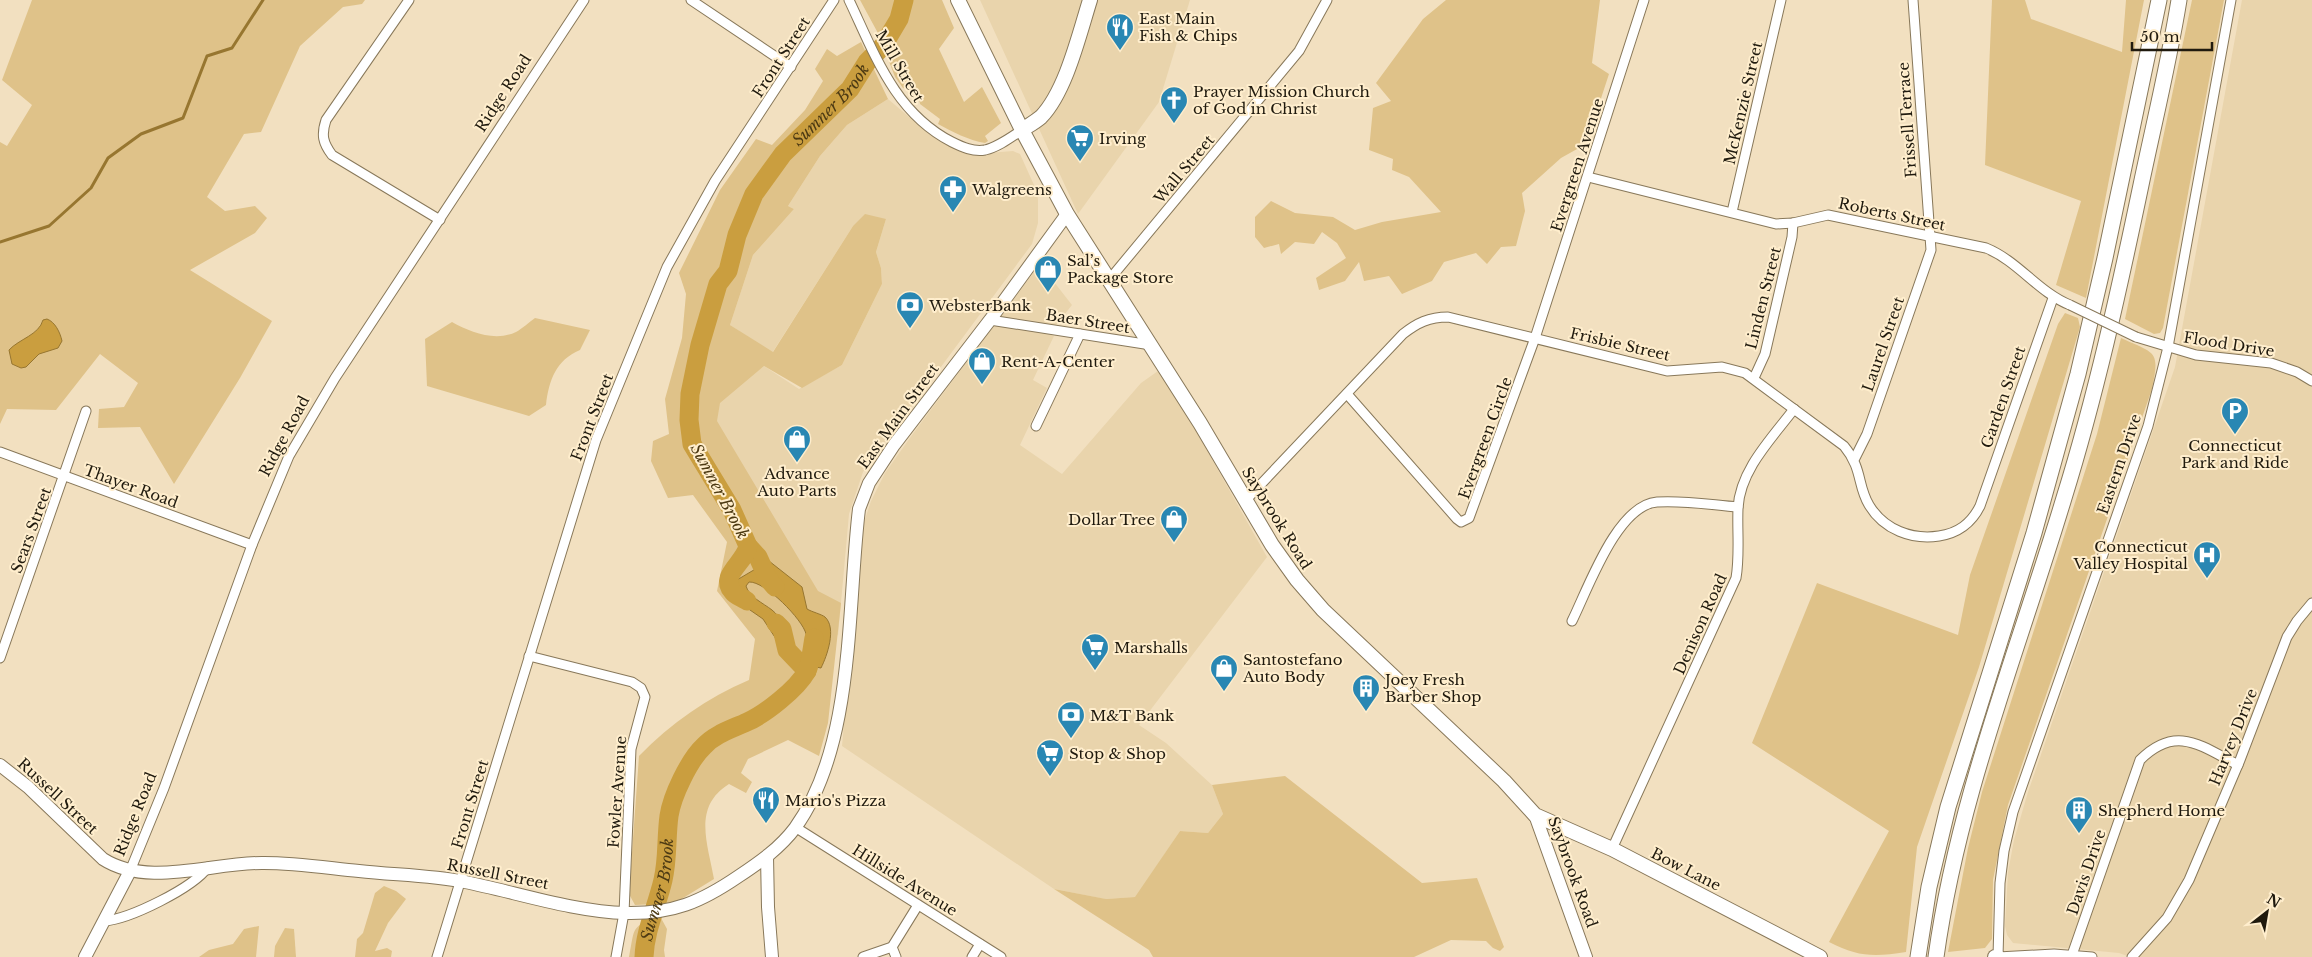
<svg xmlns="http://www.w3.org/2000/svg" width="2312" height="957" viewBox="0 0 2312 957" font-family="'Libre Baskerville',serif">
<rect width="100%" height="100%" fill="#f2e0c0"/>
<g fill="#e9d4ac">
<path d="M980 0H1190L1159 102 1078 214Z"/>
<path d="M2242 0H2312V957H2130L2119 953 2013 943 2007 935 2005 926 2008 872 2014 840 2028 792 2175 367Z"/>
<path d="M888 99 928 133 975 154 1013 151 1020 154 1034 185 1038 199V223L1032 244 863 472 849 514 838 636 708 407 764 366 799 389 842 365 882 284 881 268 876 252 886 219 853 226 772 353 730 325 753 255 794 209 788 206 820 156 847 125Z"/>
<path d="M1040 264 1072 305 1049 334 1054 336 1033 380 1047 388 1020 445 1062 474 1141 383 1158 371 1182 406 1267 557 1139 725 1166 743 1212 785 1223 814 1208 833 1180 831 1136 897 1105 899 1054 889 842 746 862 528 871 501 885 473 912 435Z"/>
</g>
<g fill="#dfc289">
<path d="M32 0H365L362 4 343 7 300 46 261 132 244 134 207 197 225 211 255 206 267 218 255 233 190 270 272 321 240 378 174 484 140 427 98 428 99 409 124 407 138 383 100 354 56 410 7 409 0 424V142L7 146 32 105 2 80Z"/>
<path d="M860 0H942L954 28 939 49 964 102 982 87 1001 123 985 136 988 141 985 143C968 140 953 132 938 124L940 119 920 104 919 99 911 91 903 88 895 77 879 35Z"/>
<path d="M1446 0H1600L1592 63 1609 74 1586 144 1561 158 1522 193 1525 211 1516 246 1501 247 1487 264 1476 253 1444 262 1432 281 1402 294 1389 276 1364 281 1359 262 1345 281 1319 290 1316 278 1346 258 1337 243 1322 232 1314 244 1295 242 1281 254 1279 244 1264 248 1255 237V217L1271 201 1295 213 1333 217 1355 230 1382 222 1441 212 1409 177 1392 170 1393 159 1369 150 1373 108 1391 101 1376 83 1423 19Z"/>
<path d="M1992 0H2025L2031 19 2122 52 2126 0H2144L2086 298 2056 285 2081 201 1985 165Z"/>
<path d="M2192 0H2224L2163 328 2160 333 2154 334 2125 319Z"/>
<path d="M861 42 888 99 847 125 820 156 788 206 794 209 753 255 730 325 773 352 853 226 865 214 886 219 876 252 881 268 882 284 842 365 802 388 764 366 720 403 717 421 818 591 841 603 828 723 819 756 788 740 748 759 741 773 752 782 746 793 729 784C692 807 708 844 714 879L675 903 635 905 629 894 639 756C671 723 707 698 749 680L755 639 717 591 727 542 693 495 668 498 651 461 653 441 669 434 665 399 682 338 686 294 679 273 720 190 756 139 772 145 805 110 823 81 815 69 827 49 837 56Z"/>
<path d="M2065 313 2078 318 2080 327 1979 667 1917 847 1906 952C1874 957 1858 957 1829 942L1889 831 1752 743 1817 583 1958 635 1970 575 2058 324Z"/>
<path d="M535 318 590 330 580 350C556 360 549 380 546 405L529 416 427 386 425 339 452 322C470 332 495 342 516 332 522 329 529 322 535 318Z"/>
<path d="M2121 338C2156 354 2160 350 2152 389L2008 805 1993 880 1992 939 1985 948 1948 952 1968 848 1982 792 2097 434Z"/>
<path d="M1285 776 1422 883 1477 878 1504 947 1500 951 1493 948 1486 941 1451 940 1414 957H1153L1149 950 1054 889 1106 899 1135 897 1180 831 1208 833 1223 814 1212 785Z"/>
<path d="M384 886 396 891 406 899 388 923 375 951 387 948 392 951 391 957H355L357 939 363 933 375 893Z"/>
<path d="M661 918 667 929 664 950 665 957H629C635 928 630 925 661 918Z"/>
<path d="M259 926 256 957H199L209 950 233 944 244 929Z"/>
<path d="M285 928 294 929 296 957H274L275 946Z"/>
</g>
<g fill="#ca9e3f" stroke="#977630">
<path d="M47 319C55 322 60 332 62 341L58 348 39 354 26 367 21 368 12 364 9 350C19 339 39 335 43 320Z"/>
<path d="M769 561 802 587 807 609C812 612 821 614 825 617 837 628 827 656 821 668L811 666 805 657C803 650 808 642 806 634 803 620 765 581 749 582L746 586C749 597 763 603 772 610 781 617 785 630 788 641L785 647 780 645 763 619 737 601 725 587Z"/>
</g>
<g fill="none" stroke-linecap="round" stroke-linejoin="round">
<path stroke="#977630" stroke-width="3" d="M0 242 49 226 91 188 108 158 141 134 183 118 207 56 232 48 263 0"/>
<g stroke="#ca9e3f" stroke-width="19">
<path id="s1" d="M775 587 768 579 758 557 748 546 732 510 692 444 689 420 690 394 700 345 718 284 728 271 737 235 754 194 783 154 850 89 867 62 883 46 899 19 904 0"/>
<path d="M747 601C743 598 736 596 733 592 718 576 745 563 748 546"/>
<path d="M776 623 782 629 787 650 807 671"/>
<path id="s2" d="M644 957C645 930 657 906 663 880 668 859 666 838 669 816 672 796 689 760 704 746 715 734 732 729 747 722 765 714 797 689 807 671 811 662 812 648 814 638"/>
</g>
<g stroke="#88785a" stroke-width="11">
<g id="minor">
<path d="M409 0 326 120C321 135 323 143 332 155L440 220"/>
<path d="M691 0 791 67"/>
<path d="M849 0C875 55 895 113 952 142 962 147 973 152 985 150 998 147 1010 138 1022 130"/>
<path d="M1588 177 1776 224 1793 223 1828 215 1986 248C2018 261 2038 292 2070 305"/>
<path d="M1732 212 1781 0"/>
<path d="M1109 280 1299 51 1327 0"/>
<path d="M990 320 1151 345"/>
<path d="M2136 337 2196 355 2271 363 2297 372 2312 381"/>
<path d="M1754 378 1765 354 1792 237 1793 223"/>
<path d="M1347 394 1457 519 1461 522 1469 518 1535 338 1644 0"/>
<path d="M1036 426 1080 334"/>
<path d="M0 452 252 545"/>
<path d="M1855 458 1867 434 1931 250 1913 0"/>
<path d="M1245 501 1403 334C1417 323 1429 317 1448 317L1667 371 1722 367 1745 373 1844 446C1863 469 1857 485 1869 505 1884 530 1912 540 1939 536 1958 533 1971 524 1980 506L2053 298"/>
<path d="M1572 621C1588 589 1617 505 1657 502 1683 500 1712 505 1738 507"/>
<path d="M529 656 632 682 641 688 645 697 631 749 624 913 616 957"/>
<path d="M0 658 86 411"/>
<path d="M795 827 1001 957"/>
<path d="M1612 849 1736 578C1740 555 1737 532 1738 508 1740 470 1772 438 1794 409"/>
<path d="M130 871 164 788 252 545 289 456 335 378 584 0"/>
<path d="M104 921C130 919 193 888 208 867"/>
<path d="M892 947 896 957"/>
<path d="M2072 955 2140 760C2176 724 2201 746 2238 765"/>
<path d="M437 957 596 440 667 267 715 181 834 0"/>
<path d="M863 957 892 947 918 905"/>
<path d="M972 957 980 944"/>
<path d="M2092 957 2054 954 1998 957 2000 883 2004 851 2013 812 2148 426 2168 347 2231 0"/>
<path d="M2132 957 2167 918 2189 880 2240 760 2287 637 2297 621 2312 603"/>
</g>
</g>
<g stroke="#88785a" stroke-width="14">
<g id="secondary">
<path d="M0 765 28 787 103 859C148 888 213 862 264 863 296 863 328 868 359 871 394 875 430 875 465 882 515 892 575 912 626 913 673 914 701 902 739 876 760 862 780 848 795 828 855 745 847 608 859 509L869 483 894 445 990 320 1067 214"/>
<path d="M1535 815 1586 957"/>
<path d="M767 857 768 907 772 957"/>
<path d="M85 957 130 871"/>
</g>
</g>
<g stroke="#88785a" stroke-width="16">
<g id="primary">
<path d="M958 0 1022 130 1067 214 1200 423 1272 545 1297 580 1323 610 1504 781 1535 815 1612 849 1820 957"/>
<path d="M1022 130C1028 126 1035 122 1041 117 1066 91 1079 35 1090 0"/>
<path d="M1995 957H1998"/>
</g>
</g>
<g stroke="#88785a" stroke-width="17">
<g id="motorway">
<path d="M1918 957 1929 887 1948 807 2034 533 2078 374 2105 258 2159 0"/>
<path d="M1936 957C1958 798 2018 651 2064 498 2096 395 2119 290 2141 185 2154 123 2169 62 2179 0"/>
</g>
</g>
<use href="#minor" stroke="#fff" stroke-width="9"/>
<use href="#secondary" stroke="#fff" stroke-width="12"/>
<use href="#primary" stroke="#fff" stroke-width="14"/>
<use href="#motorway" stroke="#fff" stroke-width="15"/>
<g stroke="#88785a" stroke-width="11" stroke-linecap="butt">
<path id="minor-bridge" d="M2070 305 2136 337"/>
</g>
<use href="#minor-bridge" stroke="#fff" stroke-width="9"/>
</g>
<defs>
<g id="restaurant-pin" transform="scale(1.4375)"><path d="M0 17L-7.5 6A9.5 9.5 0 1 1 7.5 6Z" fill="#2987b3" stroke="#ffeecd"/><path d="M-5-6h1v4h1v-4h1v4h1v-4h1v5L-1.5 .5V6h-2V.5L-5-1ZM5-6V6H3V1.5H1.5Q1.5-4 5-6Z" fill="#fff"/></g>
<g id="church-pin" transform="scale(1.4375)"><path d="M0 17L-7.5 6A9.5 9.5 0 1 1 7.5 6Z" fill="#2987b3" stroke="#ffeecd"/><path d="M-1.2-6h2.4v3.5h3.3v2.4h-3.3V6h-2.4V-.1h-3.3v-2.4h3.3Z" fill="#fff"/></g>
<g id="supermarket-pin" transform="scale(1.4375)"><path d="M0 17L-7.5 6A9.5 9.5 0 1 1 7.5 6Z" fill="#2987b3" stroke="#ffeecd"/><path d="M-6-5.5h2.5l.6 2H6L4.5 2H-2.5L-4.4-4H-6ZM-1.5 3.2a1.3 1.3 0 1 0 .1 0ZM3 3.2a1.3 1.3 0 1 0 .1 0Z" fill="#fff"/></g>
<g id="pharmacy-pin" transform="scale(1.4375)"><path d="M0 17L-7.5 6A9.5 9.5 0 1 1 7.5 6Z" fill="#2987b3" stroke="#ffeecd"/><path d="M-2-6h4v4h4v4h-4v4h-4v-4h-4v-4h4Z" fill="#fff"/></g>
<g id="shop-pin" transform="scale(1.4375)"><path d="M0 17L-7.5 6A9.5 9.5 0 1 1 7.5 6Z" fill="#2987b3" stroke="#ffeecd"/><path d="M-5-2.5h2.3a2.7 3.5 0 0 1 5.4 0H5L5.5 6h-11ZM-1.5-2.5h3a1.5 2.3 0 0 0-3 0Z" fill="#fff"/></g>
<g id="bank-pin" transform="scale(1.4375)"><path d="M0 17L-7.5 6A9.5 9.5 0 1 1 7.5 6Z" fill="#2987b3" stroke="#ffeecd"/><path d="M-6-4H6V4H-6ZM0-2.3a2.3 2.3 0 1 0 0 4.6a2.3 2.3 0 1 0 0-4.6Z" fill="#fff"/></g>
<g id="parking-pin" transform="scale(1.4375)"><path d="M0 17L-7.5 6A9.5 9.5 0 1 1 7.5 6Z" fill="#2987b3" stroke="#ffeecd"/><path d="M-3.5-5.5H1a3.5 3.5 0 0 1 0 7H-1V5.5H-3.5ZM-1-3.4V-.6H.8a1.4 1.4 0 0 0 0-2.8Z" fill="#fff"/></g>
<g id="hospital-pin" transform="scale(1.4375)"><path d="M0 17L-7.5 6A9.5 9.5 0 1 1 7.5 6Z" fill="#2987b3" stroke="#ffeecd"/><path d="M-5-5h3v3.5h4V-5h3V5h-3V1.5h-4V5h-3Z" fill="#fff"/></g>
<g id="building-pin" transform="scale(1.4375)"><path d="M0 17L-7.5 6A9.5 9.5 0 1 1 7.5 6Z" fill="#2987b3" stroke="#ffeecd"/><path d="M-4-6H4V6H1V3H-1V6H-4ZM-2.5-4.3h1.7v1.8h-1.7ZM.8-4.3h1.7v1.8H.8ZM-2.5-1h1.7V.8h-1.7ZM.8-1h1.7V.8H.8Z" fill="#fff"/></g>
</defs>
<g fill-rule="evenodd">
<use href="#restaurant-pin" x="1120" y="27"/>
<use href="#church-pin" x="1174" y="100"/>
<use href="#supermarket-pin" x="1080" y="138"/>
<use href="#pharmacy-pin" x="953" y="189"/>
<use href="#shop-pin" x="1048" y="269"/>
<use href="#bank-pin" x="910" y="305"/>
<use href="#shop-pin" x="982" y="361"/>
<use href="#parking-pin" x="2235" y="411"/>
<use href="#shop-pin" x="797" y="439"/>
<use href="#shop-pin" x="1174" y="519"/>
<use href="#hospital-pin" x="2207" y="555"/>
<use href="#supermarket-pin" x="1095" y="647"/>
<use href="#shop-pin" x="1224" y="668"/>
<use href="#building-pin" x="1366" y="688"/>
<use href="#bank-pin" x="1071" y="715"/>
<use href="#supermarket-pin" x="1050" y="753"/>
<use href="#restaurant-pin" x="766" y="800"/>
<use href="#building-pin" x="2079" y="810"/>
</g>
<g text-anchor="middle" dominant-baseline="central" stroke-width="4" stroke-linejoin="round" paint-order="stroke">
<g font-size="15" fill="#201a0e" stroke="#ffeecd" text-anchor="start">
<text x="1139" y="18">East Main<tspan x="1139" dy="17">Fish &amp; Chips</tspan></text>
<text x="1193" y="91">Prayer Mission Church<tspan x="1193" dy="17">of God in Christ</tspan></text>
<text x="1099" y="138">Irving</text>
<text x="972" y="189">Walgreens</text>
<text x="1067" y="260">Sal’s<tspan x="1067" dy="17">Package Store</tspan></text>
<text x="929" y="305">WebsterBank</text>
<text x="1001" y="361">Rent-A-Center</text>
<text x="2235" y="445" text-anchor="middle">Connecticut<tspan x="2235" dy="17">Park and Ride</tspan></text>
<text x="797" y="473" text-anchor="middle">Advance<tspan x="797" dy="17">Auto Parts</tspan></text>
<text x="1155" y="519" text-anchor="end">Dollar Tree</text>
<text x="2188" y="546" text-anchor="end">Connecticut<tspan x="2188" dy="17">Valley Hospital</tspan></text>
<text x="1114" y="647">Marshalls</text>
<text x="1243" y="659">Santostefano<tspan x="1243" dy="17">Auto Body</tspan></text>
<text x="1385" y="679">Joey Fresh<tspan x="1385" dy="17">Barber Shop</tspan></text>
<text x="1090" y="715">M&amp;T Bank</text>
<text x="1069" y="753">Stop &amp; Shop</text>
<text x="785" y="800">Mario's Pizza</text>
<text x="2098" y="810">Shepherd Home</text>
</g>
<g font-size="15" fill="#201a0e" stroke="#ffeecd">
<text transform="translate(781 57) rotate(-57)">Front Street</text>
<text transform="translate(900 66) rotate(60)">Mill Street</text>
<text transform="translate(503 93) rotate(-57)">Ridge Road</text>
<text transform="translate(1743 103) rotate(-77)">McKenzie Street</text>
<text transform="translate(1907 120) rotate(-94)">Frissell Terrace</text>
<text transform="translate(1577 165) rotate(-72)">Evergreen Avenue</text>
<text transform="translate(1184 169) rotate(-50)">Wall Street</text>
<text transform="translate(1892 214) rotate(12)">Roberts Street</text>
<text transform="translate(1763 298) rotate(-76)">Linden Street</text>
<text transform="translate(1088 321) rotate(9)">Baer Street</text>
<text transform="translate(1620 344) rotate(13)">Frisbie Street</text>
<text transform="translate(1883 344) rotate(-71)">Laurel Street</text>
<text transform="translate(2229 344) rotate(9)">Flood Drive</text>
<text transform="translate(2003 397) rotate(-71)">Garden Street</text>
<text transform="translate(898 416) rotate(-54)">East Main Street</text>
<text transform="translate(592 417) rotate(-69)">Front Street</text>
<text transform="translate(284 436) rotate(-62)">Ridge Road</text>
<text transform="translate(1485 438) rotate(-70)">Evergreen Circle</text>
<text transform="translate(2119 464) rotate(-71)">Eastern Drive</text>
<text transform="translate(131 486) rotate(20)">Thayer Road</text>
<text transform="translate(1277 518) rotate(58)">Saybrook Road</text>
<text transform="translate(31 530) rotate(-70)">Sears Street</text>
<text transform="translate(1700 624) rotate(-66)">Denison Road</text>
<text transform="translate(2233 737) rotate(-68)">Harvey Drive</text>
<text transform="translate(617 792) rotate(-86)">Fowler Avenue</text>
<text transform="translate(58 796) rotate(43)">Russell Street</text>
<text transform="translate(470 804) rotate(-73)">Front Street</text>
<text transform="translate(135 814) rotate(-68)">Ridge Road</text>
<text transform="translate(1686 869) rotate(27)">Bow Lane</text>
<text transform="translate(1573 872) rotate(70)">Saybrook Road</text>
<text transform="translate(2086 872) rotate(-71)">Davis Drive</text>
<text transform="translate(498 874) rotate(11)">Russell Street</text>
<text transform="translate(905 880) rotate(32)">Hillside Avenue</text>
</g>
<g font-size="16" font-style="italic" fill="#4d3a13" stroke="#ffeecd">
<text stroke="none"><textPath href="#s1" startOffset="546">Sumner Brook</textPath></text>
<text transform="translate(720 491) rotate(62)">Sumner Brook</text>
<text stroke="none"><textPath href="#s2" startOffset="69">Sumner Brook</textPath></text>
</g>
</g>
<g transform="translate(2267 912) rotate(31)" stroke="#ffeecd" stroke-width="4" paint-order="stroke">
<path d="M0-4L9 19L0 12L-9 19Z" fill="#201a0e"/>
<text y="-8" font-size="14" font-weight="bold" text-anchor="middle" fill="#201a0e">N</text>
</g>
<path d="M2132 42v8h80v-8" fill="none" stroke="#201a0e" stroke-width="2.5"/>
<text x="2140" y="42" font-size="15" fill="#201a0e" stroke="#ffeecd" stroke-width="4" paint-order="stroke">50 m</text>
</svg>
